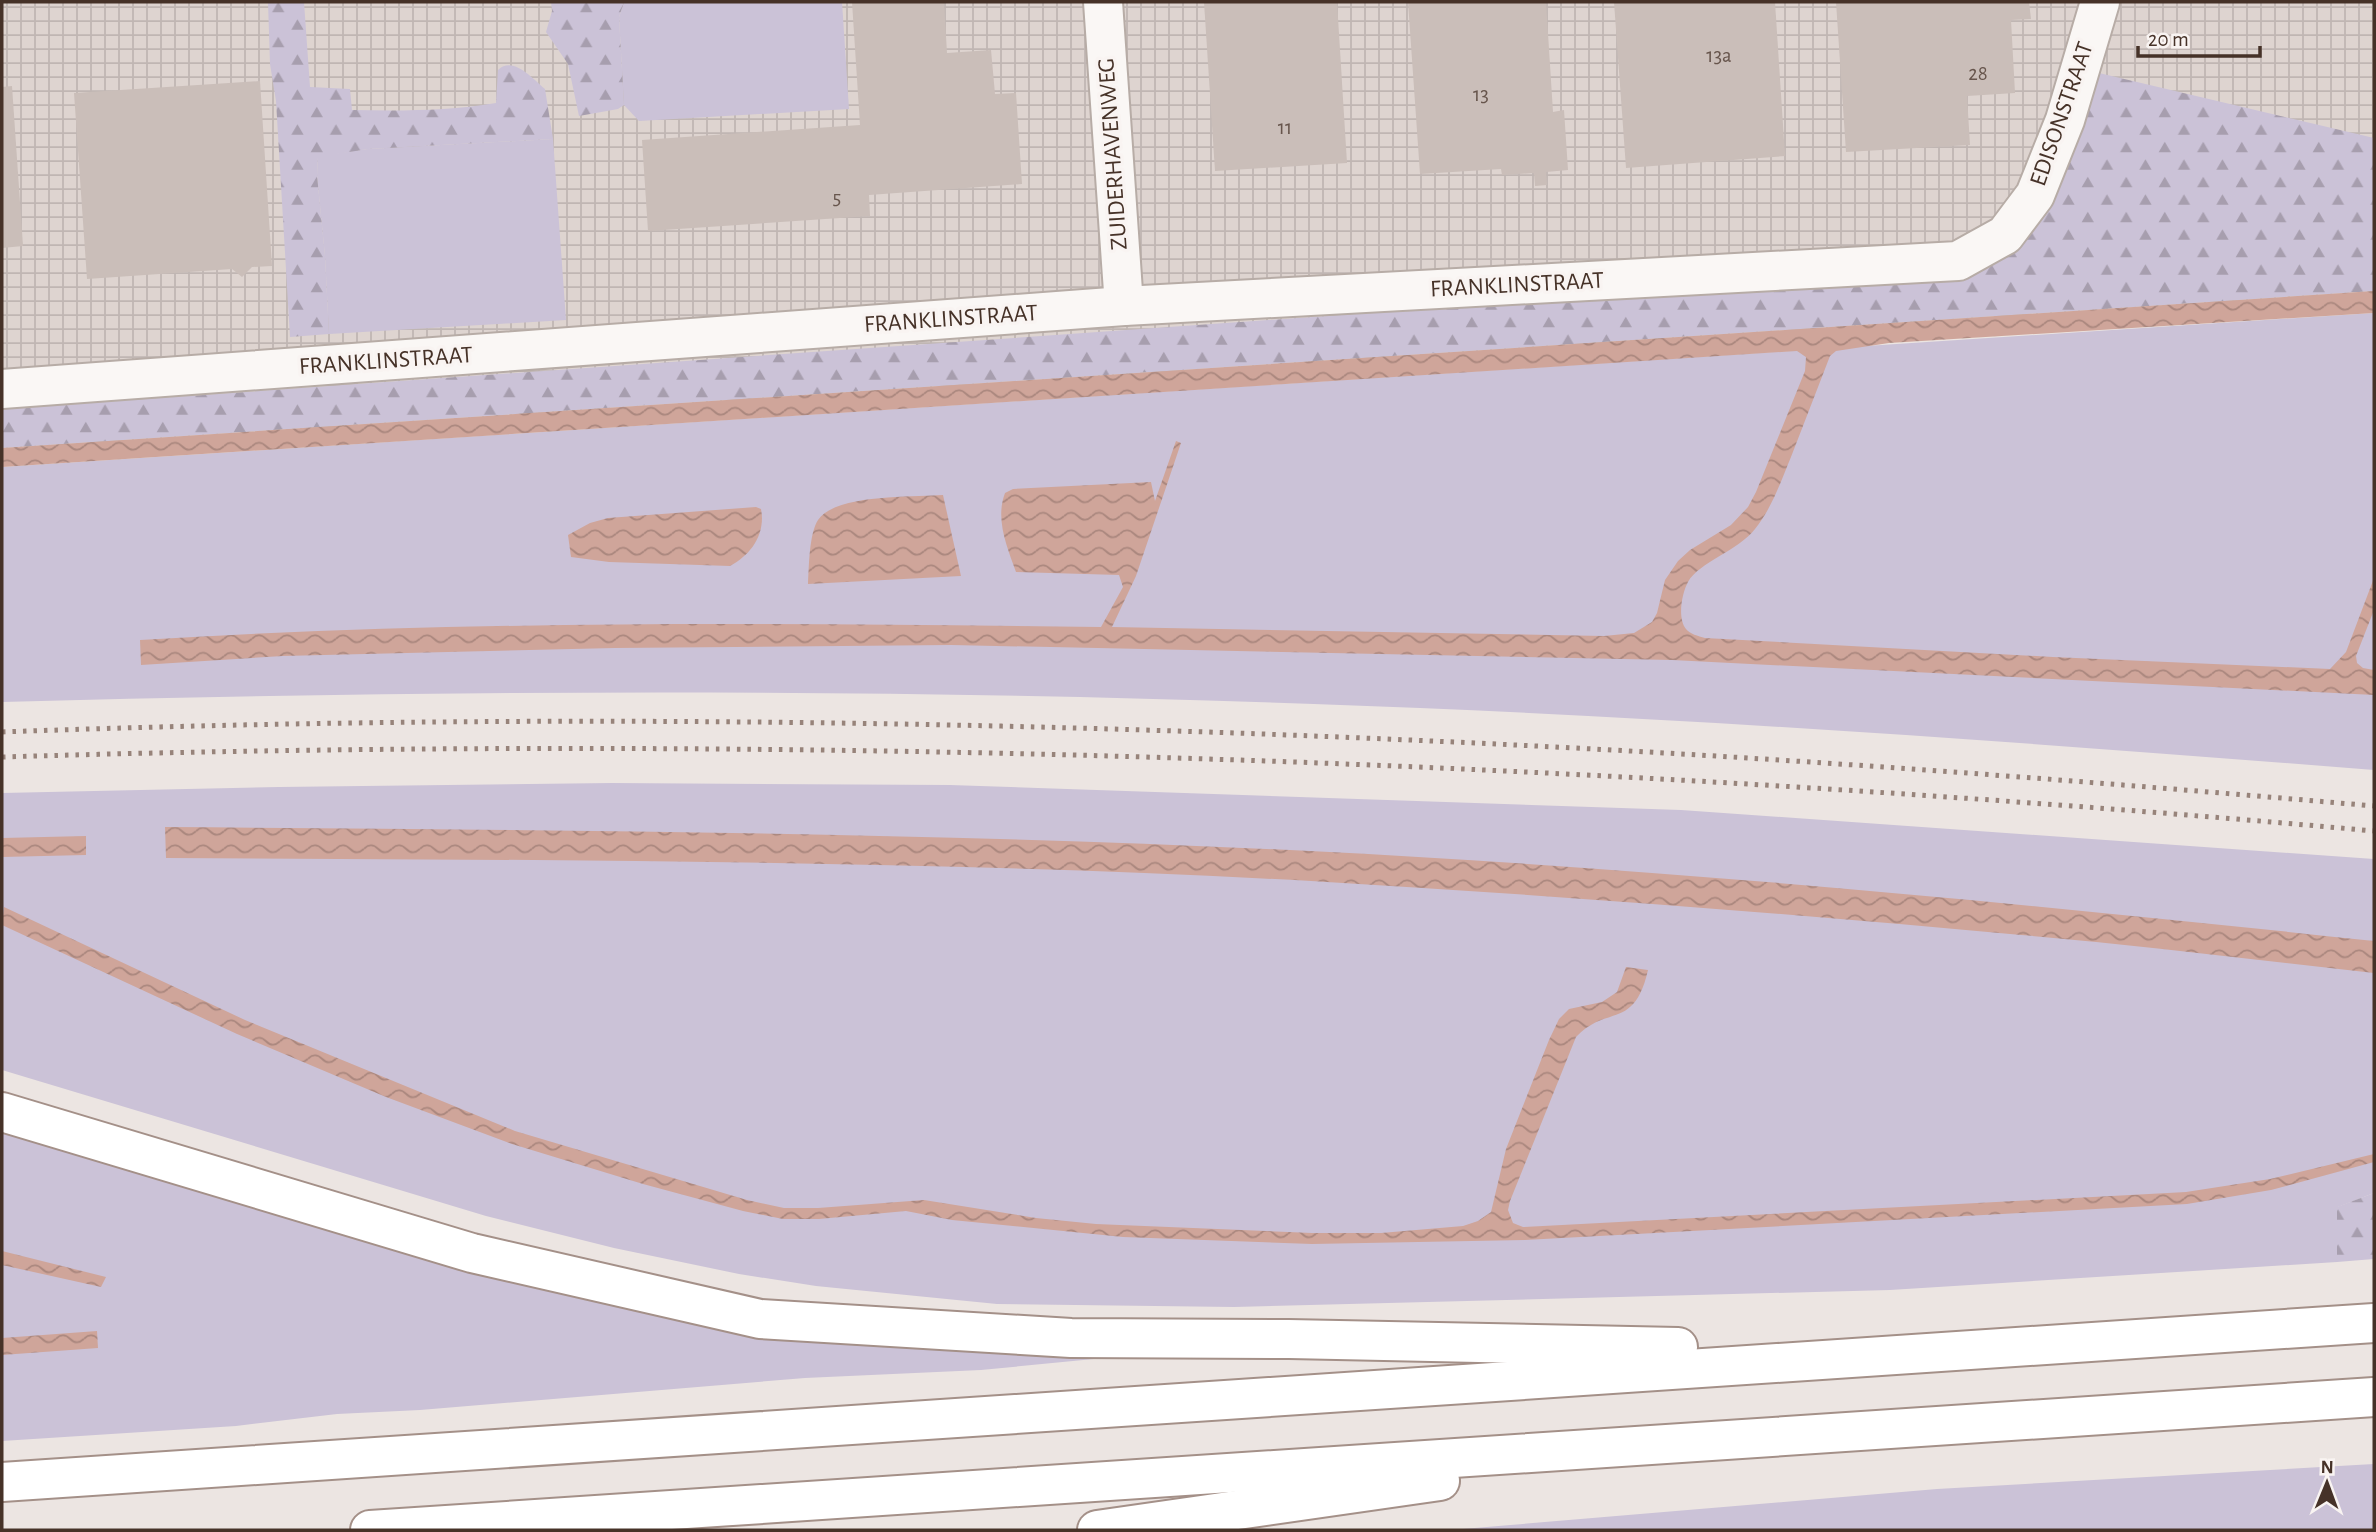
<svg xmlns="http://www.w3.org/2000/svg" width="2376" height="1532" viewBox="0 0 2376 1532" font-family="'Alegreya Sans',sans-serif">
<defs>
<pattern id="industrial-grid" width="8" height="8" patternUnits="userSpaceOnUse" patternTransform="scale(1.75)"><rect width="8" height="8" fill="#ded4d0"/><path d="M0 4h8M4 0v8" fill="none" stroke="#c0b6b3"/></pattern>
<pattern id="forest-firs" width="22" height="20" patternUnits="userSpaceOnUse" patternTransform="scale(1.75)"><rect width="22" height="20" fill="#cbc2d7"/><path d="M5 1l3.5 6h-7zM16 11l3.5 6h-7z" fill="#a79eae"/></pattern>
<pattern id="water-waves" width="16" height="10" patternUnits="userSpaceOnUse" patternTransform="scale(1.75)"><rect width="16" height="10" fill="#cfa59a"/><path d="M0 5q4-4 8 0t8 0" fill="none" stroke="#aa877e"/></pattern>
</defs>
<rect width="100%" height="100%" fill="#ece5e2"/>
<path fill="url(#industrial-grid)" d="M2 2H2374V302L2 461Z"/>
<g fill="#cbc2d7">
<path d="M624 2H842L849 109 639 121 624 105 619 17Z"/>
<path d="M553 139 566 320 329 334 325 256 317 175 318 156 368 149Z"/>
<path d="M2374 313V770C2021 742 1668 716 1314 704 877 688 439 690 2 702V467Z"/>
<path d="M612 783 950 785 1681 810 2374 859V1193L2338 1207 2337 1262 1890 1290 1234 1307 997 1304 816 1286 739 1274 614 1248 486 1216 2 1070V793L279 787Z"/>
<path d="M2 1126 918 1347 1104 1358 981 1370 805 1378 420 1410 337 1414 236 1426 2 1441Z"/>
<path d="M2374 1464V1530H1451L1937 1489Z"/>
</g>
<g fill="url(#forest-firs)">
<path d="M268 2H304L310 87 350 89 352 110C401 111 448 111 496 103L498 70C513 55 533 79 545 89L553 139 368 149 318 157 317 175 325 256 329 334 290 337 276 101 270 64Z"/>
<path d="M551 2H624L619 17 624 105 618 109 579 116 568 64 546 32 552 11Z"/>
<path d="M2099 73 2374 138V291L2 448V409L1981 270Z"/>
<path d="M2374 1193V1259L2337 1262V1207Z"/>
</g>
<g fill="url(#water-waves)">
<path d="M2374 291V313L1889 343 1836 351 1830 356C1817 390 1804 423 1791 457 1781 481 1772 508 1755 529 1738 551 1699 562 1688 582 1682 593 1677 618 1686 629 1690 634 1698 636 1705 638L2053 657 2330 669 2346 652 2374 578V610L2356 656 2357 663 2363 668 2374 670V695L1672 660 951 645 615 648 283 656 141 665 140 640C459 620 781 623 1101 627L1123 587 1119 575 1016 572C1007 547 995 519 1005 493L1013 489 1151 482 1155 501 1176 441 1181 443 1136 576 1112 627 1604 636 1634 633 1652 622 1657 613 1665 580 1678 561 1690 550 1731 525 1748 507 1756 492 1805 371 1806 357 1797 351 2 467V448Z"/>
<path d="M943 495 961 576 808 584C809 567 809 534 818 520 835 494 914 497 943 495Z"/>
<path d="M756 507 761 509C766 534 751 555 730 566L609 562 571 557 568 535 590 523 608 518Z"/>
<path d="M165 827C547 830 929 832 1310 851 1666 869 2020 903 2374 941V973C2256 960 2139 945 2021 935 1784 913 1548 895 1311 881 930 860 548 860 166 858Z"/>
<path d="M86 836V855L2 857V838Z"/>
<path d="M4 907 245 1020 515 1131 747 1200 784 1208H818L924 1200 1036 1218 1096 1224 1312 1233H1381L1463 1226 1478 1221 1491 1212 1506 1149 1549 1040 1559 1019 1569 1009 1602 1002 1617 992 1626 967 1648 970C1634 1031 1607 1004 1576 1037L1510 1201 1508 1210 1513 1223 1523 1227 2186 1192 2270 1179 2374 1154V1162L2271 1190 2187 1204 1525 1240 1312 1244 1123 1237 952 1220 906 1211 819 1219H783L743 1211 643 1184 512 1144 386 1097 237 1034 2 925Z"/>
<path d="M2 1251 106 1277 101 1287 2 1265Z"/>
<path d="M97 1331 98 1348 2 1355V1338Z"/>
</g>
<g fill="#cabeb9">
<path d="M852 2H944L947 53 991 50 995 94 1016 93 1022 184 869 195 870 216 648 231 642 140 860 125Z"/>
<path d="M1204 2H1337L1347 163 1215 171Z"/>
<path d="M1408 2H1546L1553 112 1564 110 1568 170 1546 172 1547 185 1535 186 1534 173 1502 175 1501 169 1420 174Z"/>
<path d="M1614 2H1775L1785 156 1626 168Z"/>
<path d="M1836 2H2029L2031 19 2011 20 2015 93 1967 96 1970 145 1846 152Z"/>
<path d="M260 81 272 266 252 267 242 277 232 269 87 279 74 93Z"/>
<path d="M12 86 23 246 2 248V87Z"/>
</g>
<g fill="none" stroke-linecap="round" stroke-linejoin="round">
<g stroke="#b7aca6" stroke-width="42">
<g id="minor">
<path d="M1103 2 1124 306"/>
<path d="M2 389 1124 306 1958 261 2005 235 2035 195 2065 120 2100 2"/>
</g>
</g>
<g stroke="#a49088" stroke-width="42">
<g id="motorway">
<path d="M2 1112 472 1253 760 1319 1071 1338 1289 1339 1678 1347"/>
<path d="M2 1482 2374 1323"/>
<path d="M370 1530 2374 1397"/>
<path d="M1097 1530 1440 1481"/>
</g>
</g>
<use href="#minor" stroke="#faf7f5" stroke-width="38"/>
<use href="#motorway" stroke="#fff" stroke-width="38"/>
<g stroke="#97837a" stroke-width="5" stroke-dasharray="3.5 7" stroke-linecap="butt">
<path d="M2 732C538 712 1077 721 1612 750 1867 764 2121 784 2374 806"/>
<path d="M2 757C794 733 1585 760 2374 831"/>
</g>
</g>
<g text-anchor="middle" dominant-baseline="central" stroke-width="7" stroke-linejoin="round" paint-order="stroke">
<g font-size="21" fill="#67554c">
<text x="1719" y="55">13a</text>
<text x="1978" y="73">28</text>
<text x="1481" y="94">13</text>
<text x="1285" y="127">11</text>
<text x="837" y="197">5</text>
</g>
<g font-size="24" fill="#463228" stroke="#f9f4f2">
<text transform="translate(2062 114) rotate(-71)">EDISONSTRAAT</text>
<text transform="translate(1113 154) rotate(-94)">ZUIDERHAVENWEG</text>
<text transform="translate(1517 285) rotate(-3)">FRANKLINSTRAAT</text>
<text transform="translate(951 319) rotate(-4)">FRANKLINSTRAAT</text>
<text transform="translate(386 361) rotate(-4)">FRANKLINSTRAAT</text>
</g>
</g>
<rect width="2376" height="1532" fill="none" stroke="#463228" stroke-width="7"/>
<g transform="translate(2327 1483) rotate(1)" stroke="#f9f4f2" stroke-width="5" paint-order="stroke">
<path d="M0-5L12 26L0 18L-12 26Z" fill="#463228"/>
<text y="-10" font-size="19" font-weight="bold" text-anchor="middle" fill="#463228">N</text>
</g>
<path d="M2138 46v10h122v-10" fill="none" stroke="#463228" stroke-width="3.5"/>
<text x="2148" y="46" font-size="21" fill="#463228" stroke="#f9f4f2" stroke-width="5" paint-order="stroke">20 m</text>
</svg>
